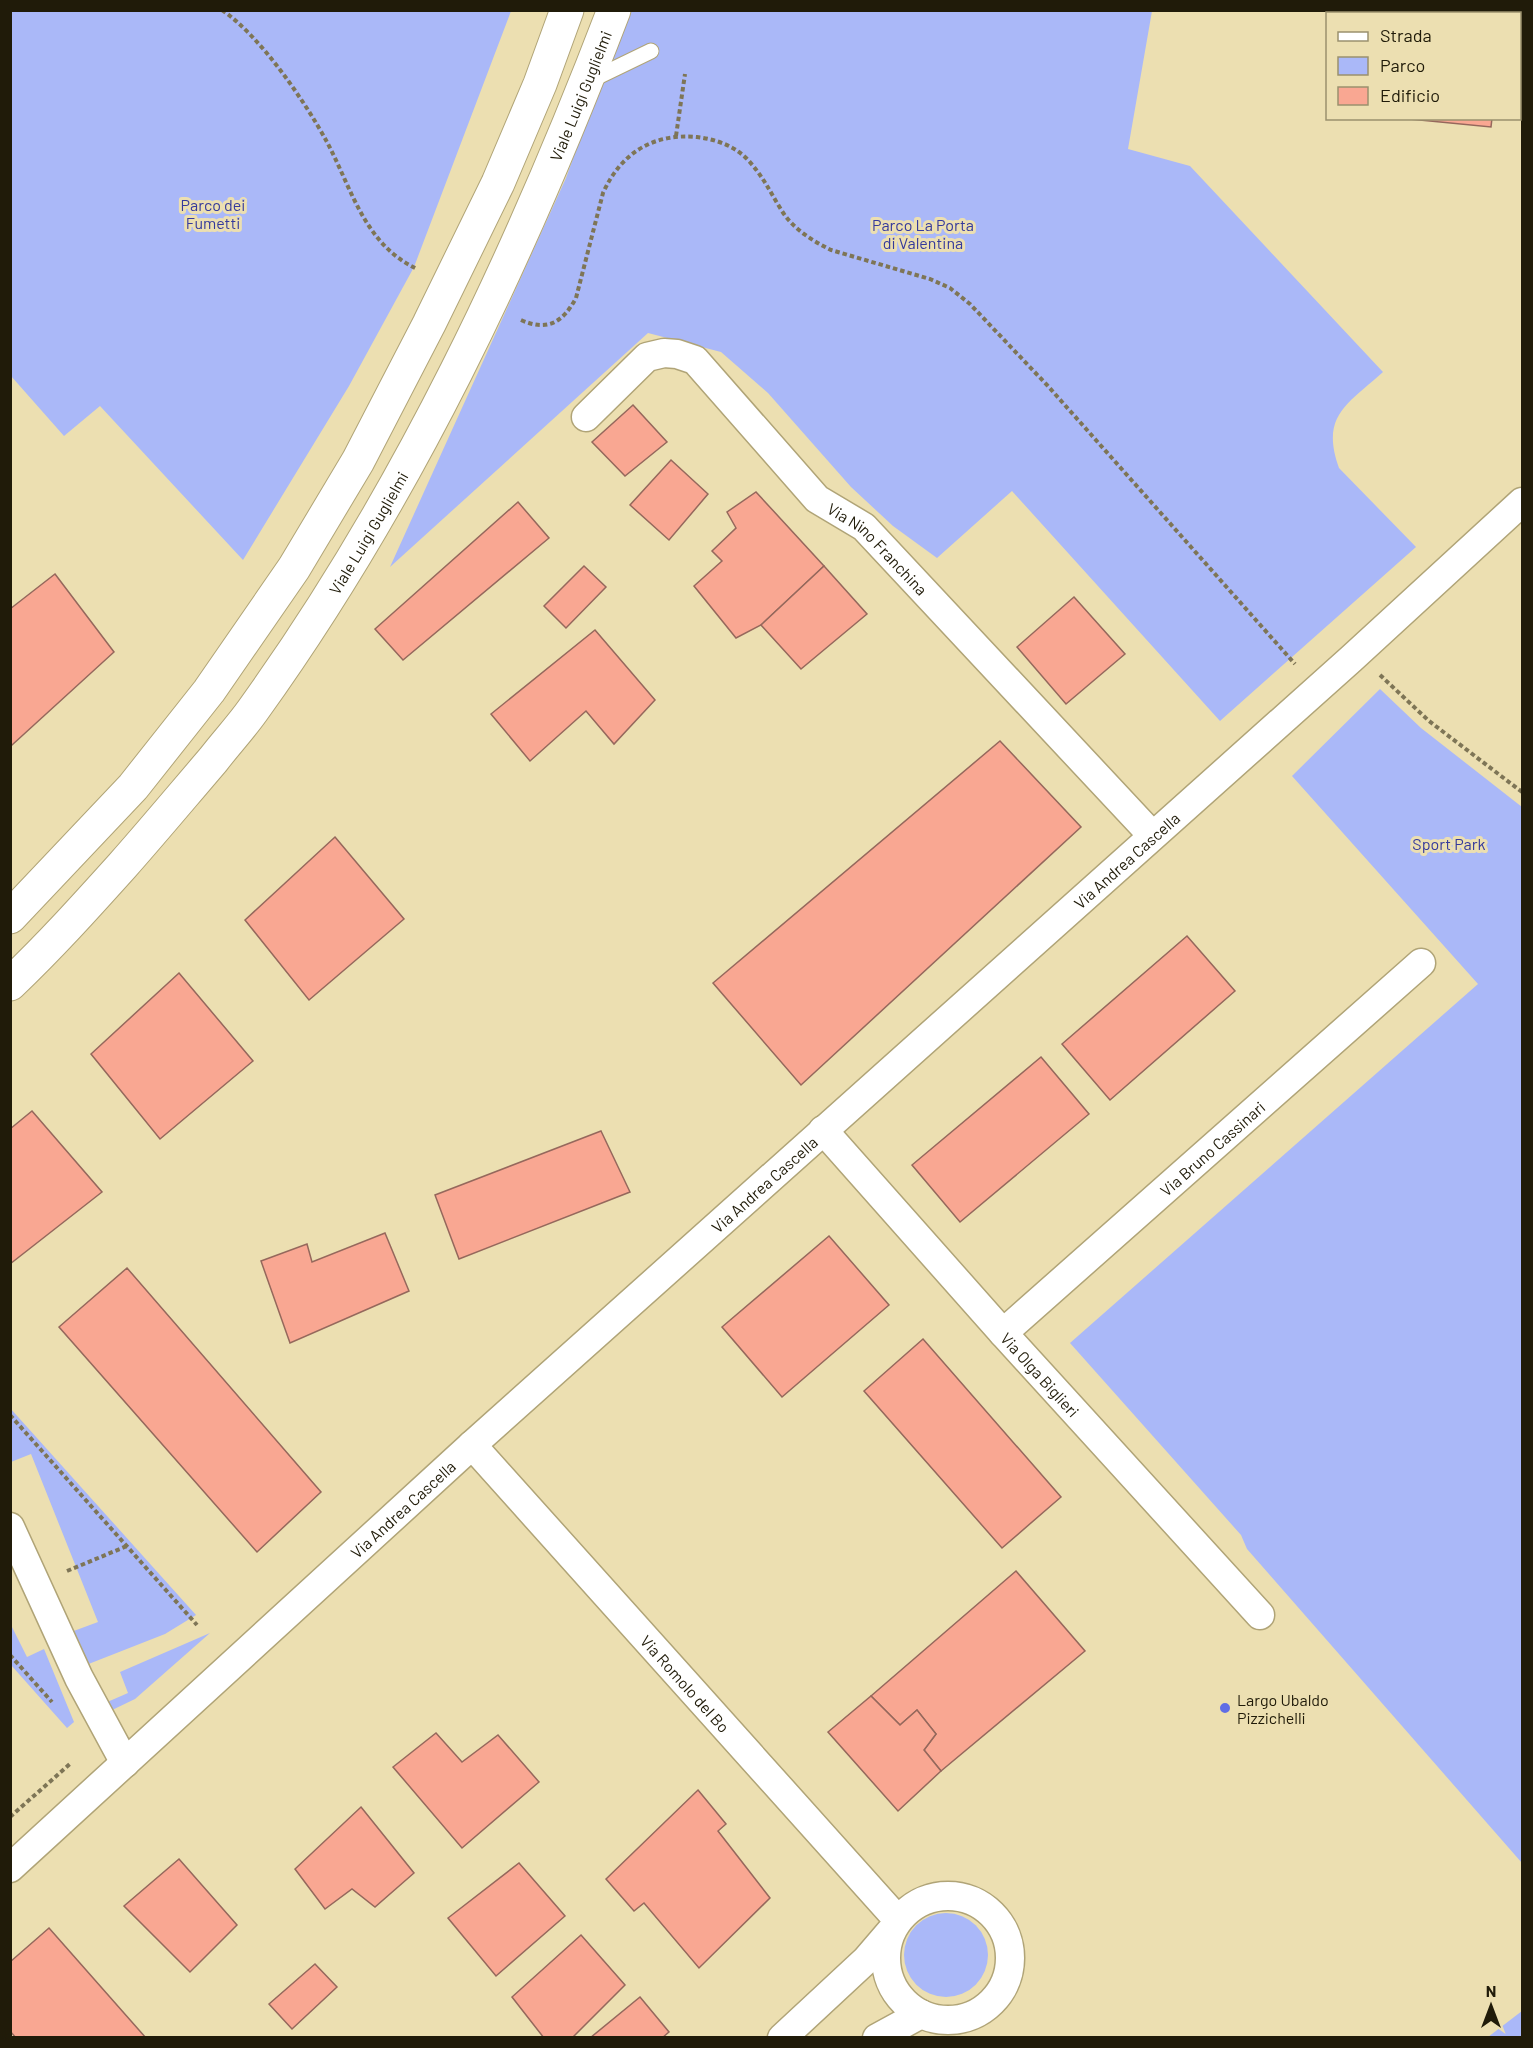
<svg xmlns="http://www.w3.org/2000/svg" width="1533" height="2048" viewBox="0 0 1533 2048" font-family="Barlow,sans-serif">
<rect width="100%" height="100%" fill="#ecdfb1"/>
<g fill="#aab8f8">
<path d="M626 10 1152 11 1128 149 1190 166 1383 372C1348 404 1320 415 1339 468L1416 547 1220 721 1012 491 937 558 893 526 851 487 768 393 721 352 648 333 390 567 566 178Z"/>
<path d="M10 11H511L414 267 349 386 243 560 100 406 64 436 11 376Z"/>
<path d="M1380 689 1421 728 1522 807V1863L1247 1549 1241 1535 1070 1343 1478 984 1292 776Z"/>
<path d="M10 1408 196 1615 165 1634 86 1665 71 1632 98 1622 31 1454 11 1462Z"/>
<path d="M10 1623 27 1657 44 1649 74 1722 67 1728 11 1665Z"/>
<path d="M210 1633 135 1699 108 1712 105 1703 128 1693 120 1672Z"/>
<circle cx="946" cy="1955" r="42"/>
<path d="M1522 2011V2037H1488Z"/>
</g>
<g fill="#f9a792" stroke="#95685c" stroke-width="1.5">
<path d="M1399 118H1492L1491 127Z"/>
<path d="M633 405 667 442 625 476 592 442Z"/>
<path d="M671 460 708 494 669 540 630 505Z"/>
<path d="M756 492 824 566 761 625 736 638 694 586 722 561 712 551 736 528 727 512Z"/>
<path d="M518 502 549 538 403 660 375 629Z"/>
<path d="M584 566 606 587 566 628 544 606Z"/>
<path d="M824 566 867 614 801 669 761 625Z"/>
<path d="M55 574 114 652 12 745 10 743V609Z"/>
<path d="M1074 597 1125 654 1066 704 1017 647Z"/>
<path d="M595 630 655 700 614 744 586 711 530 761 491 714Z"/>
<path d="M1000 741 1081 827 801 1085 713 983Z"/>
<path d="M335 837 404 919 309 1000 245 920Z"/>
<path d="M1187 936 1235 991 1110 1100 1062 1044Z"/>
<path d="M179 973 253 1061 160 1139 91 1054Z"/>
<path d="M1041 1057 1089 1114 960 1222 912 1165Z"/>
<path d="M32 1111 102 1192 10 1264V1129Z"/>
<path d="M601 1131 630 1192 459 1259 435 1195Z"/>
<path d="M385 1233 409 1291 290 1343 261 1261 307 1244 312 1262Z"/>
<path d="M829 1236 889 1305 782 1397 722 1327Z"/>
<path d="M127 1268 321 1492 257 1552 59 1327Z"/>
<path d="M923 1339 1061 1497 1002 1548 864 1391Z"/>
<path d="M1016 1571 1085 1651 941 1771 924 1750 936 1734 917 1710 900 1725 871 1696Z"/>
<path d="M871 1696 900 1725 917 1710 936 1734 924 1750 941 1771 898 1811 828 1732Z"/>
<path d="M436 1733 462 1762 498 1735 539 1782 462 1848 393 1767Z"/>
<path d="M698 1790 726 1824 718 1831 770 1898 699 1968 644 1903 634 1911 606 1879Z"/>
<path d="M361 1807 414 1873 375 1907 352 1889 325 1909 295 1869Z"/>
<path d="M179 1859 237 1925 190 1972 124 1906Z"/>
<path d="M519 1863 565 1916 496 1976 448 1918Z"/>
<path d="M49 1928 146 2038H16L10 2031V1962Z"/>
<path d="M581 1935 625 1985 572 2038H544L512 1997Z"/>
<path d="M315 1964 337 1987 292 2029 269 2004Z"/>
<path d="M640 1997 669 2032 662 2038H590Z"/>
</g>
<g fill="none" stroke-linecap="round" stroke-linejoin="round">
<g stroke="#b0a477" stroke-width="17">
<path id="lane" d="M589 81 651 51"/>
</g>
<g stroke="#b0a477" stroke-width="31">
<g id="street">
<path id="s1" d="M586 417 647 357 664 353 677 354 695 360 817 499 864 527 1152 835"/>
<path id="s2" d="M823 1130 1003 1333 1260 1615"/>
<path id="s3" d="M1003 1333 1421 963"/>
<path id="s4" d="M472 1445 898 1920"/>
<path d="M10 1527 79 1678 125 1763"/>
<path id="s5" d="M10 1868 472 1445 1351 659 1522 502"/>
<circle cx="948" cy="1958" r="62"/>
<path d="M782 2038 866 1960 890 1932"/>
<path d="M877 2038 921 2014"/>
</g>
</g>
<g stroke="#b0a477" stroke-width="35">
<g id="secondary">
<path d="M10 917 133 787 209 691 294 568 358 461 429 324 498 183 540 84 567 10"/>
<path id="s6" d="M10 984C50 946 86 906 122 866 153 831 183 795 213 760 226 743 241 727 253 710 407 496 520 256 614 10"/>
</g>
</g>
<g stroke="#7e7556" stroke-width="4" stroke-dasharray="4.5 3" stroke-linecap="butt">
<path d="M222 10C261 37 304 100 327 142 352 189 364 244 417 269"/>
<path d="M676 136 685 74"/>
<path d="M521 320C548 332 563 322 576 298L603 193C621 153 653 133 697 137 714 139 733 145 746 158 762 174 770 192 782 211 793 229 813 241 831 250L930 279 950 288 970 304 1047 385 1295 664"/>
<path d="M1380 675 1429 721 1522 792"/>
<path d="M10 1415 197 1625"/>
<path d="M67 1571 127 1546"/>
<path d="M10 1655 52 1702"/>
<path d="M10 1817 71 1763"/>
</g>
<use href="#lane" stroke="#fff" stroke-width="15"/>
<use href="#street" stroke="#fff" stroke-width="28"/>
<use href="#secondary" stroke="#fff" stroke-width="33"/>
</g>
<circle fill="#606de5" stroke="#ecdfb1" stroke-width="2" cx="1225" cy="1708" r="6"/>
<g text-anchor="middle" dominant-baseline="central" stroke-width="6" stroke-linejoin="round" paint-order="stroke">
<g font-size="16" fill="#201b09" stroke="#ecdfb1">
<text stroke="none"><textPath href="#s6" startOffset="1064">Viale Luigi Guglielmi</textPath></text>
<text stroke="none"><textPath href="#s6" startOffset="578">Viale Luigi Guglielmi</textPath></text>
<text stroke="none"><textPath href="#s1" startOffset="399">Via Nino Franchina</textPath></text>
<text stroke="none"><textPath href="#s5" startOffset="1504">Via Andrea Cascella</textPath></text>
<text stroke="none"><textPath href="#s3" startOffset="279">Via Bruno Cassinari</textPath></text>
<text stroke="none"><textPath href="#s5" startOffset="1018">Via Andrea Cascella</textPath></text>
<text stroke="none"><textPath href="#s2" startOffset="327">Via Olga Biglieri</textPath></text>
<text stroke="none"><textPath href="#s5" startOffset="532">Via Andrea Cascella</textPath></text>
<text stroke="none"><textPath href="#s4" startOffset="320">Via Romolo del Bo</textPath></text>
</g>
<g font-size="16" fill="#34399c" stroke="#ecdfb1">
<text x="213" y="204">Parco dei<tspan x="213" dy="18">Fumetti</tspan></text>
<text x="923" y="224">Parco La Porta<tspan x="923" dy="18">di Valentina</tspan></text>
<text x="1449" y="843">Sport Park</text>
</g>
<g font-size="16" fill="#201b09" stroke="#ecdfb1" text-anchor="start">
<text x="1237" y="1699">Largo Ubaldo<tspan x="1237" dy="18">Pizzichelli</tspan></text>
</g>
</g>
<rect width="1533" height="2048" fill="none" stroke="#201b09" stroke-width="24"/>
<rect x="1326" y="12" width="195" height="108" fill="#ecdfb1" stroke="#9a916e" stroke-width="1.5"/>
<rect x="1338" y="32" width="30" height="9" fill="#ffffff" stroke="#9a916e" stroke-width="1.5"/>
<text x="1380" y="42" font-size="18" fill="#201b09">Strada</text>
<rect x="1338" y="57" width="30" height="18" fill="#aab8f8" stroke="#9a916e" stroke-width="1.5"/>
<text x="1380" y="72" font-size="18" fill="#201b09">Parco</text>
<rect x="1338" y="87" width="30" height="18" fill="#f9a792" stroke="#9a916e" stroke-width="1.5"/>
<text x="1380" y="102" font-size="18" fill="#201b09">Edificio</text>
<g transform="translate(1491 2006)" stroke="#ecdfb1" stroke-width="4.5" paint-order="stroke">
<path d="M0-4.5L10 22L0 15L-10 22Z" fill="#201b09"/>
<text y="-9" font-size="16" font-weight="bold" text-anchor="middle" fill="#201b09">N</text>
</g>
</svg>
